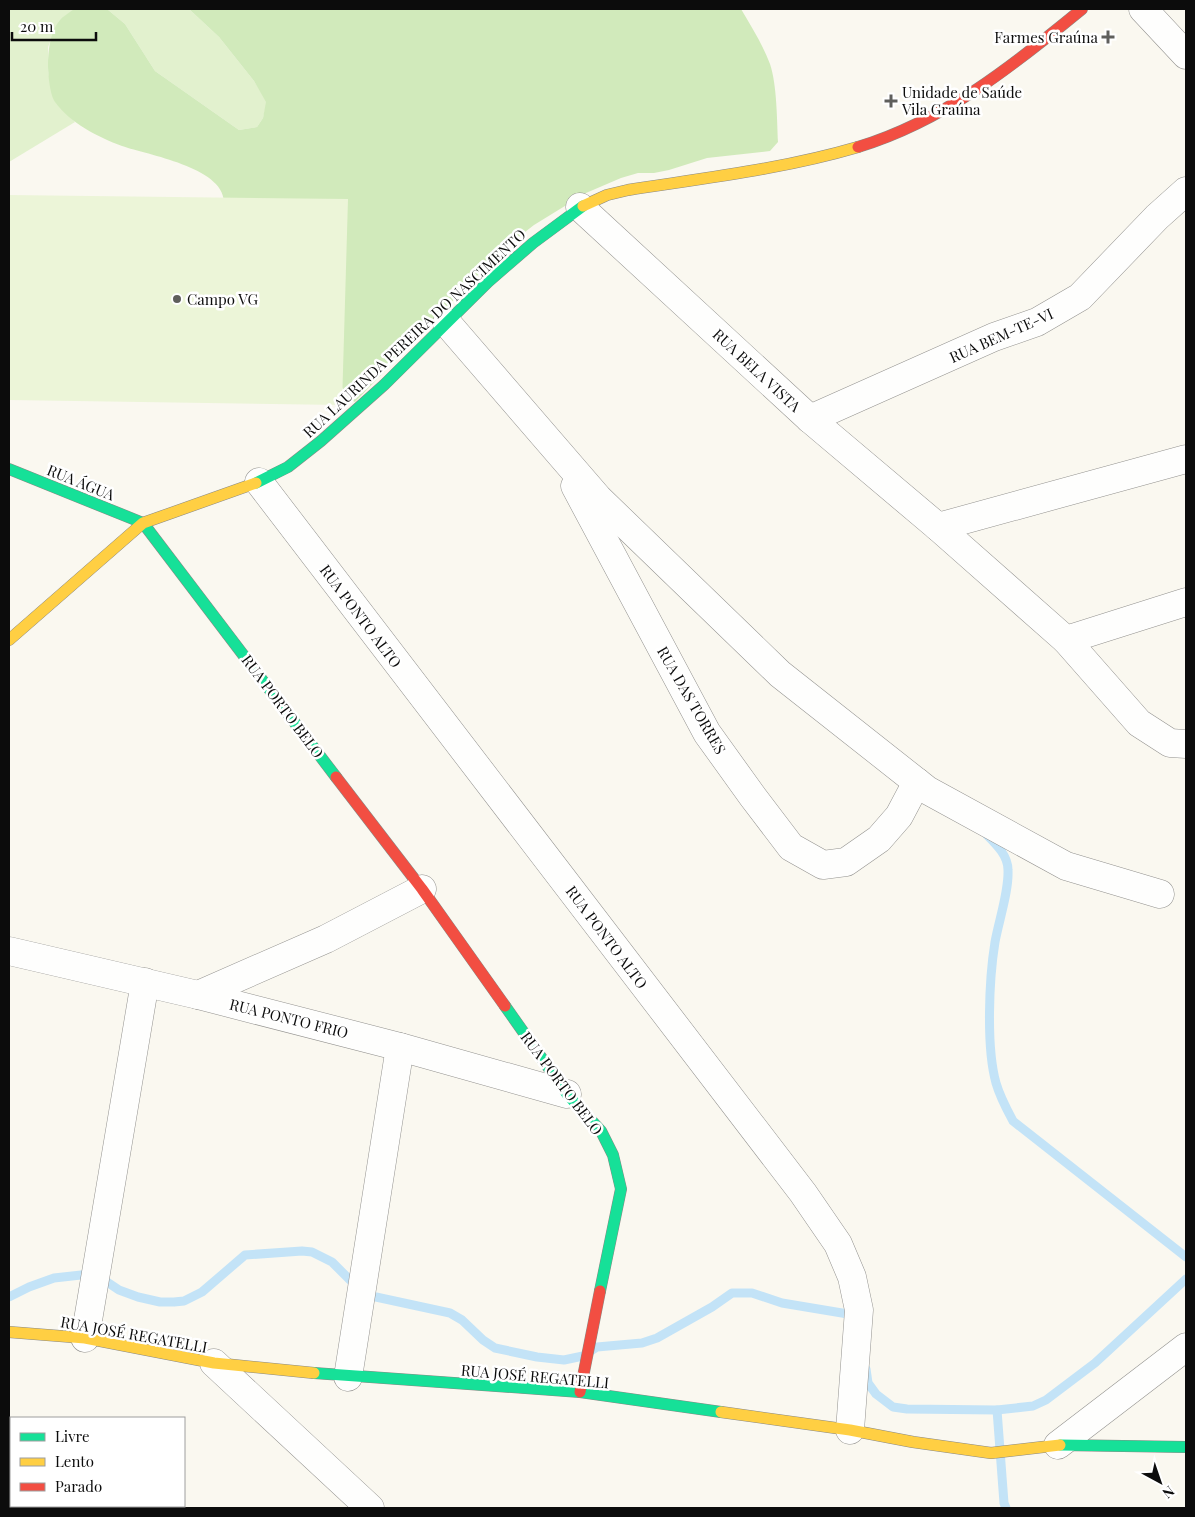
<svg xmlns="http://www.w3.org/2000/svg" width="1195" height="1517" viewBox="0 0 1195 1517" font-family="'Playfair Display',serif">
<rect width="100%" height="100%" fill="#faf8f0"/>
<g fill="#e2f1ce">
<path d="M9 9H74L59 21 48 47V72L54 100 75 122 9 162Z"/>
<path d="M107 9H189L219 37 254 81 267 102 263 118 257 127 239 130 155 71 125 24Z"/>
</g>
<path fill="#d1eabb" d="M74 9H107L125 24 155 71 239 130 257 127 263 118 266 102 254 81 219 37 189 9H741C751 26 763 45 770 64 777 85 777 120 778 142L770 151 707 158 669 170 654 173H638L621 178 586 193 534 225 503 249 355 402 347 398 340 383 224 201C222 167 148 155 122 146 98 137 70 123 55 102 50 95 48 74 48 65 48 51 50 33 59 21 63 16 69 13 74 9Z"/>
<path fill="#ecf5d8" d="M9 195 348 199 342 405 9 400Z"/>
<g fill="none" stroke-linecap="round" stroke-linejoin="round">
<g stroke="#c3e3f7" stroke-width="9">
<path d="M987 835C997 845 1008 856 1008 870 1009 891 999 920 995 942 989 979 986 1047 996 1083 1000 1097 1006 1108 1013 1121L1186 1257"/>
<path d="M9 1297 29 1287 54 1278 90 1274 98 1276 119 1290 138 1297 160 1302H174L184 1301 202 1292 245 1255 302 1251 312 1252 332 1262 360 1290 376 1297 450 1313 462 1320 483 1340 495 1348 537 1357 564 1360 583 1356 597 1347 642 1343 657 1338 712 1307 732 1293H752L782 1303 848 1314 853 1318"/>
<path d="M866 1369 868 1383 876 1394 893 1407 907 1409 997 1410 1033 1406 1046 1400 1095 1363 1186 1279"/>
<path d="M997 1410 1004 1503 1006 1508"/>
</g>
<g stroke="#93928f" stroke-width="29">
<g id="street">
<path d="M1143 9 1186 55"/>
<path d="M580 207 810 419 938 527 1066 640 1186 602"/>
<path d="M447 323 598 498 780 674 927 790 1066 866 1160 894"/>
<path d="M810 419 994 337 1037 322 1080 297 1157 217 1186 191"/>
<path d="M259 482 803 1193 838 1244 852 1277 859 1310 850 1430"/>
<path d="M575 486 707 733 753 797 791 847 823 865 846 862 879 839 899 816 917 782"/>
<path d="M938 527 1186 459"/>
<path d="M1066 640 1139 723 1170 743 1186 744"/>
<path d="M9 951 198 995 400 1047 567 1094"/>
<path d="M198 995 326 939 422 889"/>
<path d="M85 1338 145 982"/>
<path d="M214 1363 370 1508"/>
<path d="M348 1377 400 1047"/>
<path d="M1058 1445 1186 1347"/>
</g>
</g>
<g stroke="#8a8985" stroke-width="12">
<g id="fast">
<path d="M9 469 143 523 336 777"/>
<path d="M256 483 288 467 321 441 384 385 488 282 533 243 583 206"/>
<path d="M505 1006 567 1094 601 1131 613 1155 621 1189 600 1291"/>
<path d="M314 1373 580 1392 721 1412"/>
<path d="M1060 1445 1186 1447"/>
</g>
</g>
<g stroke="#8a8985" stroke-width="12">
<g id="slow">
<path d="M583 206 607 195 628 190C705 178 783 169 858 147"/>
<path d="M9 640 143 523 256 483"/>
<path d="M9 1332 85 1338 214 1363 314 1373"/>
<path d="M721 1412 850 1430 913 1442 991 1453 1060 1445"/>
</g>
</g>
<g stroke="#8a8985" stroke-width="12">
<g id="jam">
<path d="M858 147C944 121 1014 65 1082 9"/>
<path d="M336 777 422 889 505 1006"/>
<path d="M580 1392 600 1291"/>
</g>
</g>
<use href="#street" stroke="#fefefd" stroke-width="28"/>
<use href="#fast" stroke="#16e098" stroke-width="11"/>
<use href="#slow" stroke="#ffcf43" stroke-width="11"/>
<use href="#jam" stroke="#f24e42" stroke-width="11"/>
</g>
<g fill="#5f5f5c" stroke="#fff" stroke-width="2">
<path d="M1105.5 29.5h5v5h5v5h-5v5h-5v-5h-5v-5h5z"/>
<path d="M888.5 93.5h5v5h5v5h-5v5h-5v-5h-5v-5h5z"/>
<circle cx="177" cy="299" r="5"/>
</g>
<g text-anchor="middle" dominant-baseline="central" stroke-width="5" stroke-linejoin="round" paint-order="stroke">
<g font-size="15" fill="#0c0c0c" stroke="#fff" text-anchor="start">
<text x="1098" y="37" text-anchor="end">Farmes Graúna</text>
<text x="902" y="92">Unidade de Saúde<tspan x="902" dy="17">Vila Graúna</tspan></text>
<text x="187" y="299">Campo VG</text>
</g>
<g font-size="15" fill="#0c0c0c" stroke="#fff">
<text transform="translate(414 333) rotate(-43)">RUA LAURINDA PEREIRA DO NASCIMENTO</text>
<text transform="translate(1001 335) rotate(-24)">RUA BEM-TE-VI</text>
<text transform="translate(757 370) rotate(43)">RUA BELA VISTA</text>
<text transform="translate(81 482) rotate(22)">RUA ÁGUA</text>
<text transform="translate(361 616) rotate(53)">RUA PONTO ALTO</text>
<text transform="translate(692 700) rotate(60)">RUA DAS TORRES</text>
<text transform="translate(283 706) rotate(53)">RUA PORTO BELO</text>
<text transform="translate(607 937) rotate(53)">RUA PONTO ALTO</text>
<text transform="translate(289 1018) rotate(14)">RUA PONTO FRIO</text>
<text transform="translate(562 1083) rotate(53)">RUA PORTO BELO</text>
<text transform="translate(134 1334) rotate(10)">RUA JOSÉ REGATELLI</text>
<text transform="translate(535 1376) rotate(5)">RUA JOSÉ REGATELLI</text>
</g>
</g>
<rect width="1195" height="1517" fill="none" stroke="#0c0c0c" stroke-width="20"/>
<rect x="10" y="1417" width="175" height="90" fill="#ffffff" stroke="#9e9e9e"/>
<rect x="20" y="1433" width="25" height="8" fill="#16e098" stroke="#9e9e9e"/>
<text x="55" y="1442" font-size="15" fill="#0c0c0c">Livre</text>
<rect x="20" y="1458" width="25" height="8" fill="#ffcf43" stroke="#9e9e9e"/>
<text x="55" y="1467" font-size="15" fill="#0c0c0c">Lento</text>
<rect x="20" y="1483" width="25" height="8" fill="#f24e42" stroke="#9e9e9e"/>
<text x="55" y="1492" font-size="15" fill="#0c0c0c">Parado</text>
<g transform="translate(1160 1482) rotate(140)" stroke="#ffffff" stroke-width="4" paint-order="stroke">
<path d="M0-4L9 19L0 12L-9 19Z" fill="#0c0c0c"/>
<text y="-8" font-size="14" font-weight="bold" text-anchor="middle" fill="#0c0c0c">N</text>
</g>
<path d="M12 32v8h84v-8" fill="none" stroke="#0c0c0c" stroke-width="2.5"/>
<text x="20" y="32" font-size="15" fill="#0c0c0c" stroke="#ffffff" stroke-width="4" paint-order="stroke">20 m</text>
</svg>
